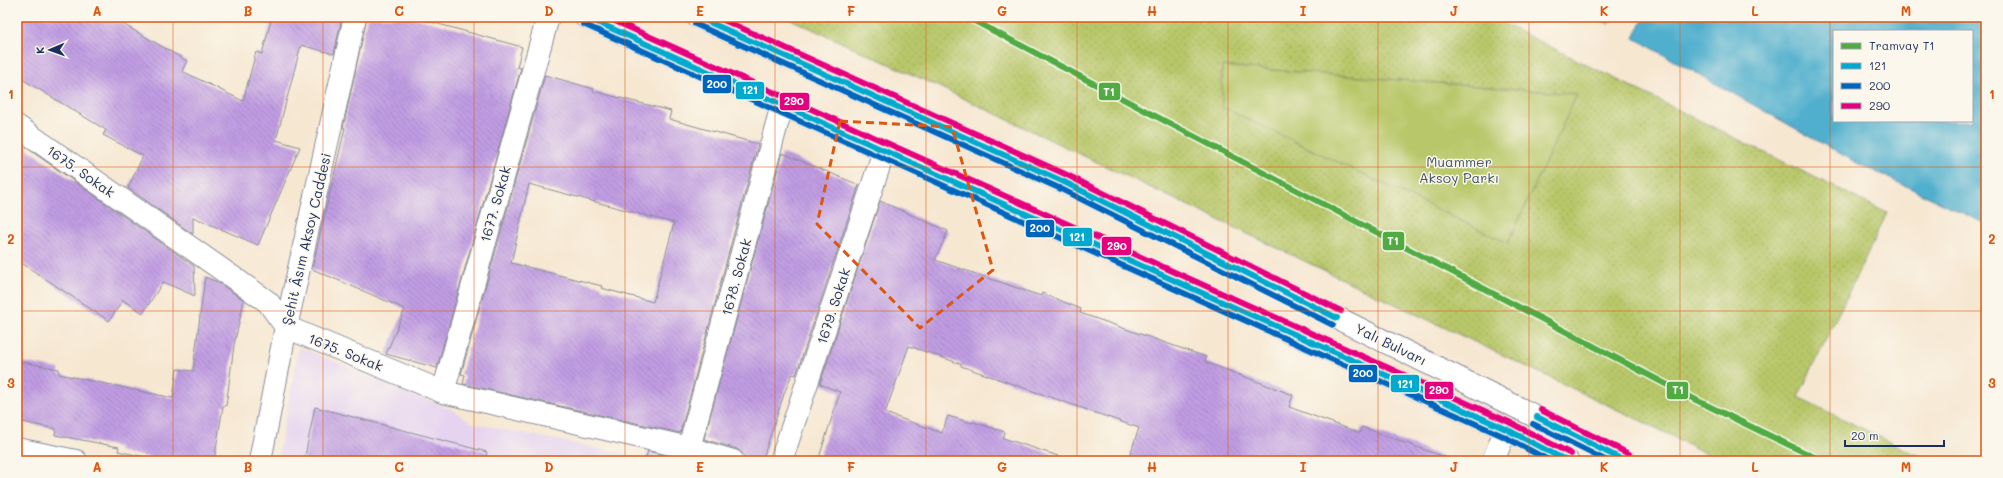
<svg xmlns="http://www.w3.org/2000/svg" width="2003" height="478" viewBox="0 0 2003 478" font-family="Mali,sans-serif">
<defs>
<pattern id="park-dots" width="8" height="8" patternUnits="userSpaceOnUse"><rect width="8" height="8" fill="#b8c769"/><path d="M2 2h.1M6 6h.1" fill="none" stroke="#9eab5d" stroke-width="1.8" stroke-linecap="round"/></pattern>
<pattern id="building-back-hatch" width="6" height="6" patternUnits="userSpaceOnUse"><rect width="6" height="6" fill="#c19de3"/><path d="M-1 5l2 2M0 0l6 6M5-1l2 2" fill="none" stroke="#9c80bb"/></pattern>
</defs>
<rect width="100%" height="100%" fill="#fbf7ec"/>
<filter id="ink" filterUnits="userSpaceOnUse"><feTurbulence type="fractalNoise" baseFrequency=".025" numOctaves="2"/><feDisplacementMap in="SourceGraphic" scale="8" xChannelSelector="R" yChannelSelector="G"/><feConvolveMatrix kernelMatrix="1 2 1 2 8 2 1 2 1" color-interpolation-filters="sRGB"/></filter>
<filter id="wash" filterUnits="userSpaceOnUse"><feTurbulence type="fractalNoise" baseFrequency=".012" numOctaves="4" result="noise"/><feDisplacementMap in="SourceGraphic" scale="16" xChannelSelector="R" yChannelSelector="G"/><feGaussianBlur stdDeviation="0.9" result="paint"/><feColorMatrix in="noise" values="0 0 0 0 0 0 0 0 0 0 0 0 0 0 0 0 0 1.4 0 .05"/><feComposite in="paint" operator="in"/></filter>
<g filter="url(#wash)">
<rect width="100%" height="100%" fill="#f6e7d1"/>
<path fill="#e6d3f0" d="M299 347 453 410 472 423 646 458 645 461H277Z"/>
<path fill="url(#park-dots)" stroke="#6a7b64" d="M786 17H1490L1887 213 1798 397 1929 461H1721L1660 430 1317 267 935 85Z"/>
<path fill="#b8c769" stroke="#6a7b64" d="M1222 66 1577 94 1508 243 1222 107Z"/>
<g fill="#4fafcd" stroke="#356f96" fill-rule="evenodd">
<path d="M1594 17H1613L1609 24Z"/>
<path d="M1644 17H1986V224L1857 163 1634 38ZM1834 31H1972V121H1834Z"/>
</g>
<g id="blocks">
<g fill="url(#building-back-hatch)" fill-rule="evenodd">
<path d="M17 17H111L187 61 182 71 243 101 256 52 262 54 272 17H342L334 54 301 45 276 140 300 147 258 245 193 217V234L128 188 143 156 103 135 106 130 17 76Z"/>
<path d="M367 17H413L522 47 517 67 521 68 437 368 386 354 405 309 312 269 345 128H343Z"/>
<path d="M545 75 594 89 593 91 671 111 669 119 758 144 680 433 463 384 465 375 461 374ZM529 184 674 223 653 302 601 288 602 286 511 263Z"/>
<path d="M17 141 194 266 195 296 163 282 143 313 123 300 109 321 17 260Z"/>
<path d="M782 153 859 185 796 375 792 374 785 391 762 461H745L742 453 737 449 704 439Z"/>
<path d="M880 201 948 231 935 260 1041 296 1042 293 1081 309 1080 313 1206 357 1205 362 1293 395 1289 407 1360 433 1362 427 1447 458 1446 461H1128L1139 428 961 366V364L909 346 885 413 942 433 948 416 972 423 973 422 1005 432 1003 438 1058 456 1057 461H818L840 392 820 384Z"/>
<path d="M205 277 217 282 244 300 234 345 226 406H223L214 461H163L118 451 119 447 55 435 56 429 17 421V361L59 369V374L173 398 177 369 193 371Z"/>
<path d="M315 407 487 452 485 461H304Z"/>
<path d="M648 451 686 460 689 461H645Z"/>
</g>
</g>
</g>
<g filter="url(#ink)">
<use href="#blocks" fill-opacity="0" stroke="#888b98" stroke-width="1"/>
<g fill="none" stroke-linecap="round" stroke-linejoin="round">
<g stroke="#888b98" stroke-width="24">
<g id="minor">
<path d="M17 126 268 302 286 327 443 392 689 448 733 461"/>
<path d="M443 392 548 17"/>
<path d="M689 448 782 105"/>
<path d="M17 449 76 461"/>
<path d="M260 461 286 327 355 17"/>
<path d="M781 461 884 151"/>
<path d="M1493 461 1506 429"/>
</g>
</g>
<g stroke="#888b98" stroke-width="24">
<g id="major">
<path d="M586 17 1506 429 1567 461"/>
<path d="M698 17 1062 181 1625 461"/>
</g>
</g>
<use href="#minor" stroke="#fff" stroke-width="22"/>
<use href="#major" stroke="#fff" stroke-width="22"/>
<g stroke="#fbf7ec" stroke-width="9">
<g id="bus-1">
<path d="M586 17 1506 429 1567 461"/>
<path d="M698 17 1062 181 1337 318"/>
<path d="M1537 417 1625 461"/>
</g>
</g>
<g stroke="#fbf7ec" stroke-width="9">
<g id="bus-2">
<path d="M583 24 1503 436 1550 461"/>
<path d="M695 24 1059 188 1333 325"/>
<path d="M1533 424 1607 461"/>
</g>
</g>
<g stroke="#fbf7ec" stroke-width="9">
<g id="bus-3">
<path d="M606 17 1509 422 1571 454"/>
<path d="M717 17 1065 174 1341 311"/>
<path d="M1541 410 1629 454"/>
</g>
</g>
<use href="#bus-1" stroke="#00a9ce" stroke-width="6"/>
<use href="#bus-2" stroke="#0065bd" stroke-width="6"/>
<use href="#bus-3" stroke="#e5007d" stroke-width="6"/>
<g stroke="#fbf7ec" stroke-width="9">
<path id="tram-1" d="M967 17 1696 400 1822 461"/>
</g>
<use href="#tram-1" stroke="#50ab43" stroke-width="6"/>
</g>
</g>
<path fill="none" stroke="#de5710" stroke-width="3" stroke-dasharray="8 5" stroke-linejoin="round" d="M840 121 952 127 993 270 920 328 817 224Z"/>
<path fill="none" stroke="#de5710" stroke-width="1" stroke-opacity="0.55" d="M173 17V461M323 17V461M474 17V461M625 17V461M775 17V461M926 17V461M1077 17V461M1228 17V461M1378 17V461M1529 17V461M1680 17V461M1830 17V461M17 167H1986M17 311H1986"/>
<g text-anchor="middle" dominant-baseline="central" stroke-width="3" stroke-linejoin="round" paint-order="stroke">
<g font-size="14" fill="#425561" stroke="#fbf7ec">
<text x="1459" y="161">Muammer<tspan x="1459" dy="16">Aksoy Parkı</tspan></text>
</g>
<g font-size="14" fill="#1b2f5e" stroke="#fbf7ec">
<text transform="translate(81 171) rotate(35)">1675. Sokak</text>
<text transform="translate(495 204) rotate(-74)">1677. Sokak</text>
<text transform="translate(306 239) rotate(-77)">Şehit Âsım Aksoy Caddesi</text>
<text transform="translate(736 277) rotate(-75)">1678. Sokak</text>
<text transform="translate(833 306) rotate(-72)">1679. Sokak</text>
<text transform="translate(1391 344) rotate(26)">Yalı Bulvarı</text>
<text transform="translate(346 352) rotate(22)">1675. Sokak</text>
</g>
</g>
<g stroke="#fbf7ec" stroke-width="1.5">
<rect x="702" y="74" width="30" height="20" rx="4" fill="#0065bd"/>
<rect x="735" y="81" width="30" height="19" rx="4" fill="#00a9ce"/>
<rect x="1098" y="82" width="23" height="19" rx="4" fill="#50ab43"/>
<rect x="779" y="92" width="31" height="19" rx="4" fill="#e5007d"/>
<rect x="1025" y="219" width="30" height="19" rx="4" fill="#0065bd"/>
<rect x="1062" y="227" width="31" height="20" rx="4" fill="#00a9ce"/>
<rect x="1382" y="231" width="23" height="20" rx="4" fill="#50ab43"/>
<rect x="1101" y="236" width="31" height="20" rx="4" fill="#e5007d"/>
<rect x="1348" y="364" width="30" height="19" rx="4" fill="#0065bd"/>
<rect x="1390" y="374" width="30" height="19" rx="4" fill="#00a9ce"/>
<rect x="1666" y="381" width="23" height="19" rx="4" fill="#50ab43"/>
<rect x="1424" y="381" width="30" height="19" rx="4" fill="#e5007d"/>
</g>
<g font-size="11" text-anchor="middle" font-weight="bold" fill="#fff">
<text x="717" y="88">200</text>
<text x="750" y="94">121</text>
<text x="1109" y="96">T1</text>
<text x="794" y="105">290</text>
<text x="1040" y="232">200</text>
<text x="1077" y="241">121</text>
<text x="1393" y="245">T1</text>
<text x="1117" y="250">290</text>
<text x="1363" y="377">200</text>
<text x="1405" y="388">121</text>
<text x="1678" y="394">T1</text>
<text x="1439" y="394">290</text>
</g>
<rect width="2003" height="478" fill="none" stroke="#fbf7ec" stroke-width="44"/>
<rect x="1833" y="30" width="140" height="92" fill="#fbf7ec" stroke="#a1a7b3"/>
<rect x="1841" y="43" width="20" height="6" fill="#50ab43" stroke="#a1a7b3"/>
<text x="1869" y="50" font-size="12" fill="#1b2f5e">Tramvay T1</text>
<rect x="1841" y="63" width="20" height="6" fill="#00a9ce" stroke="#a1a7b3"/>
<text x="1869" y="70" font-size="12" fill="#1b2f5e">121</text>
<rect x="1841" y="83" width="20" height="6" fill="#0065bd" stroke="#a1a7b3"/>
<text x="1869" y="90" font-size="12" fill="#1b2f5e">200</text>
<rect x="1841" y="103" width="20" height="6" fill="#e5007d" stroke="#a1a7b3"/>
<text x="1869" y="110" font-size="12" fill="#1b2f5e">290</text>
<g transform="translate(50 50) rotate(268)" stroke="#fbf7ec" stroke-width="3" paint-order="stroke">
<path d="M0-3L7 15L0 10L-7 15Z" fill="#1b2f5e"/>
<text y="-6" font-size="11" font-weight="bold" text-anchor="middle" fill="#1b2f5e">K</text>
</g>
<path d="M1845 440v6h99v-6" fill="none" stroke="#1b2f5e" stroke-width="2"/>
<text x="1851" y="440" font-size="12" fill="#1b2f5e" stroke="#fbf7ec" stroke-width="3" paint-order="stroke">20 m</text>
<rect x="22" y="22" width="1959" height="434" fill="none" stroke="#de5710" stroke-width="1.5"/>
<g font-size="13" text-anchor="middle" font-weight="bold" fill="#de5710">
<text x="97" y="16">A</text>
<text x="248" y="16">B</text>
<text x="399" y="16">C</text>
<text x="549" y="16">D</text>
<text x="700" y="16">E</text>
<text x="851" y="16">F</text>
<text x="1002" y="16">G</text>
<text x="1152" y="16">H</text>
<text x="1303" y="16">I</text>
<text x="1454" y="16">J</text>
<text x="1604" y="16">K</text>
<text x="1755" y="16">L</text>
<text x="1906" y="16">M</text>
<text x="11" y="99">1</text>
<text x="1992" y="99">1</text>
<text x="11" y="244">2</text>
<text x="1992" y="244">2</text>
<text x="11" y="388">3</text>
<text x="1992" y="388">3</text>
<text x="97" y="472">A</text>
<text x="248" y="472">B</text>
<text x="399" y="472">C</text>
<text x="549" y="472">D</text>
<text x="700" y="472">E</text>
<text x="851" y="472">F</text>
<text x="1002" y="472">G</text>
<text x="1152" y="472">H</text>
<text x="1303" y="472">I</text>
<text x="1454" y="472">J</text>
<text x="1604" y="472">K</text>
<text x="1755" y="472">L</text>
<text x="1906" y="472">M</text>
</g>
</svg>
